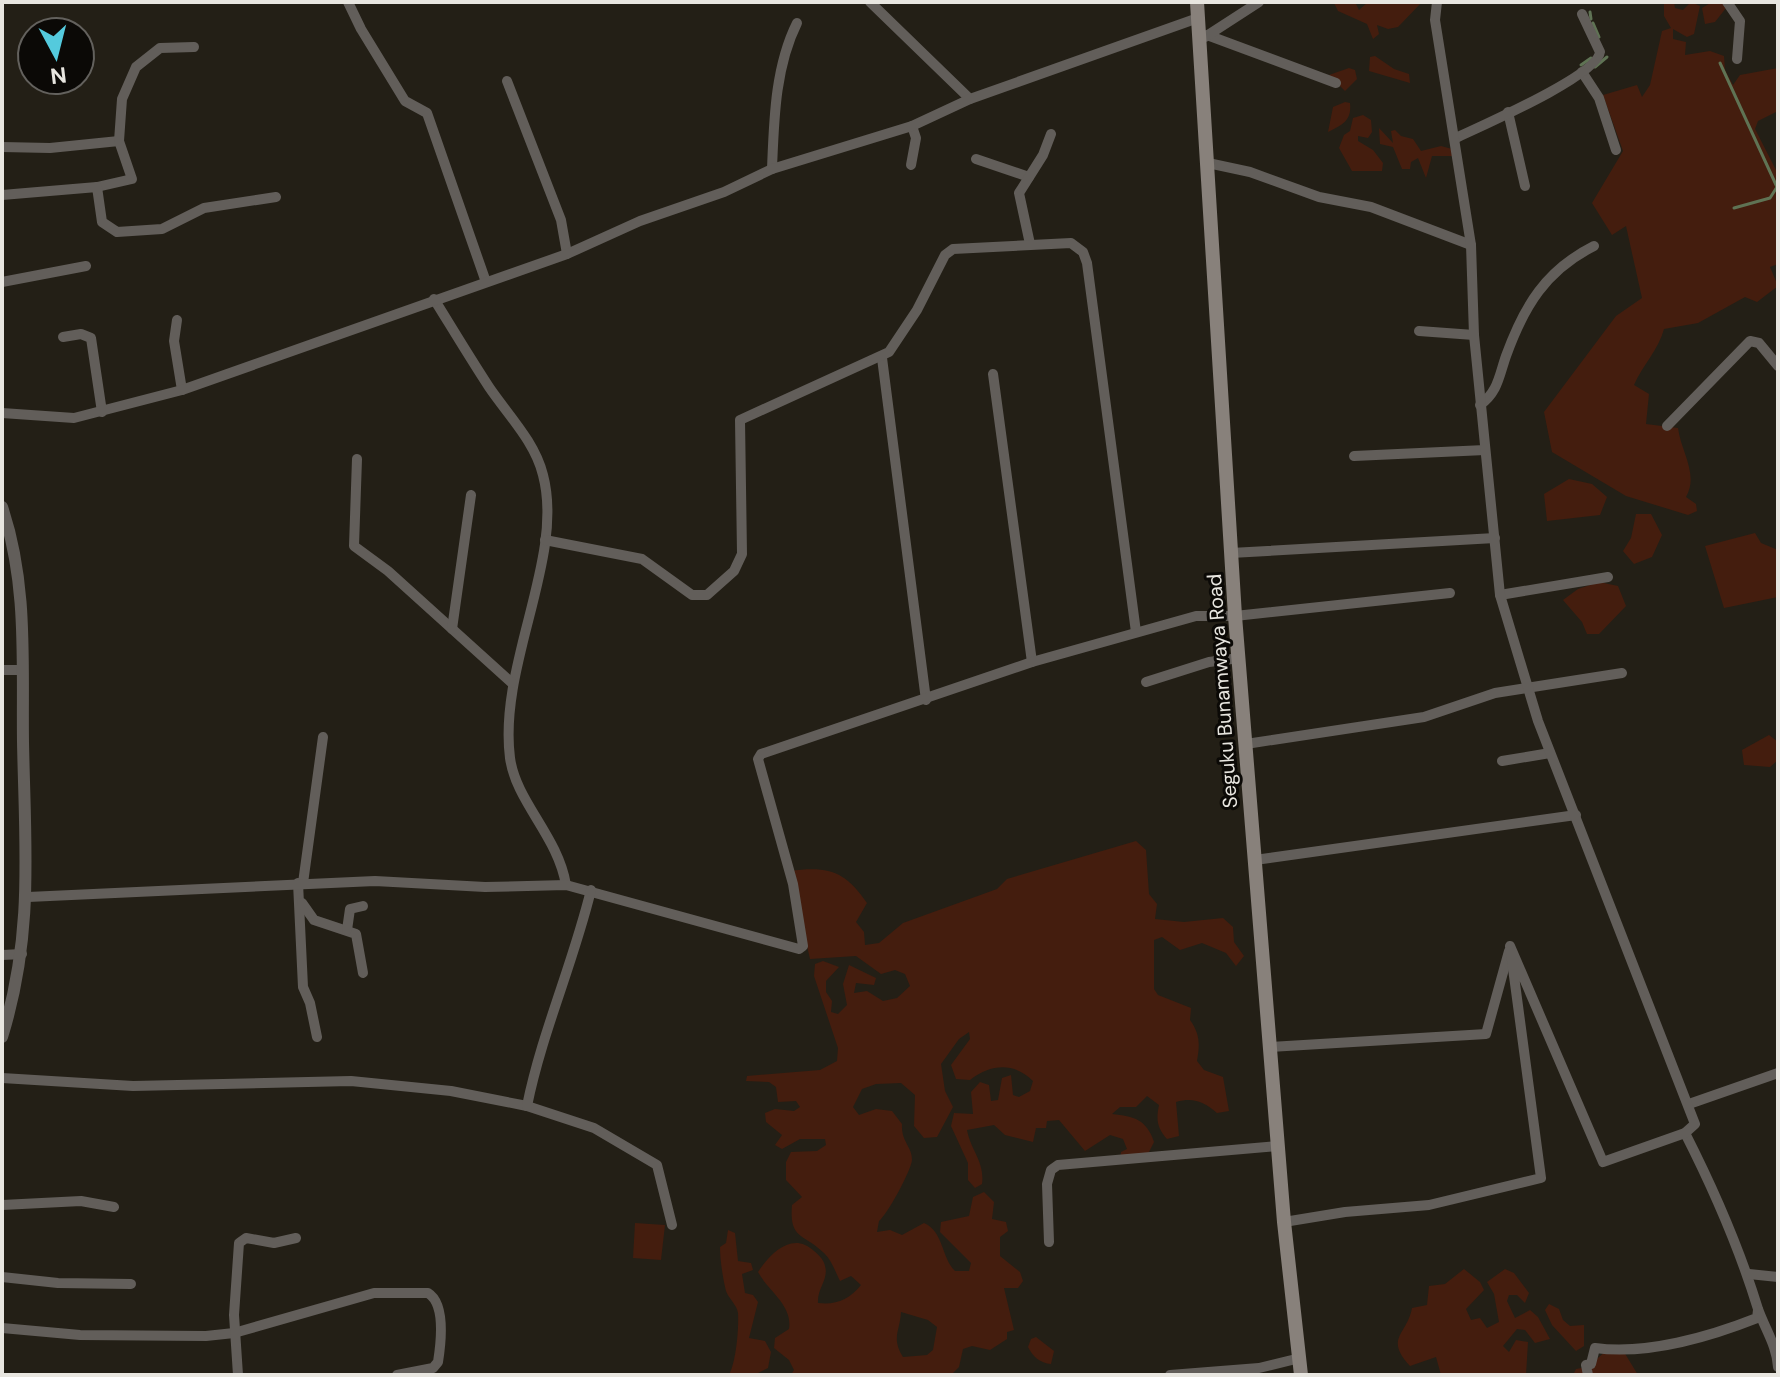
<svg xmlns="http://www.w3.org/2000/svg" width="1780" height="1377" viewBox="0 0 1780 1377" font-family="'DM Sans',sans-serif">
<rect width="100%" height="100%" fill="#231f16"/>
<g fill="#441d0e" fill-rule="evenodd">
<path d="M1355 2 1359 10 1368 2H1422L1398 27 1388 29 1377 25 1379 34 1373 39 1367 24 1338 11 1334 3Z"/>
<path d="M1664 2H1674L1675 8 1683 10 1691 2 1700 6 1694 34 1687 37 1673 29V39L1686 42 1685 55 1710 51 1724 56 1725 70 1733 85 1740 75 1778 68V111L1758 121 1755 129 1778 174V264L1770 267 1778 286 1757 302 1745 297 1698 323 1664 329C1659 349 1642 366 1634 385L1649 394 1646 424 1678 428C1681 452 1699 474 1686 497L1696 504 1697 511 1688 515 1626 496 1552 452 1544 412 1616 316 1642 298 1626 226 1612 235 1592 203 1623 151 1603 95 1637 85 1642 97 1650 85 1662 31 1671 28 1664 16Z"/>
<path d="M1712 2H1724L1726 8 1715 22 1705 24 1702 8Z"/>
<path d="M1375 56 1394 69 1409 74 1410 83 1369 71 1370 57Z"/>
<path d="M1349 68 1355 70 1357 79 1345 91 1329 75Z"/>
<path d="M1345 102 1350 103C1352 121 1342 125 1328 132L1333 107Z"/>
<path d="M1363 115 1371 120 1372 132 1368 138 1358 136V141L1373 150 1383 163 1382 171H1352L1339 148 1344 135 1350 131 1353 118Z"/>
<path d="M1379 128 1393 143 1391 131 1395 130 1401 136 1413 139 1421 151 1441 146 1452 149 1453 156H1432L1426 178 1418 158 1411 162 1410 169H1402L1393 147 1380 144Z"/>
<path d="M1569 479 1592 484 1607 497 1600 515 1547 521 1544 494Z"/>
<path d="M1636 514H1651L1662 535 1652 557 1634 564 1623 551 1631 538Z"/>
<path d="M1755 533 1761 543 1778 550V597L1724 608 1705 546Z"/>
<path d="M1599 582 1618 586 1626 606 1599 634H1587L1582 622 1563 600 1578 589Z"/>
<path d="M1769 735 1778 742V760L1770 767 1744 765 1742 750Z"/>
<path d="M1136 841 1146 850 1149 894 1157 904 1155 919 1184 922 1223 918 1233 927 1234 942 1244 956 1236 966 1226 953 1202 943 1180 950 1162 937 1154 940V989L1158 995 1191 1008 1190 1020C1200 1034 1200 1044 1197 1061L1204 1070 1223 1077 1229 1111 1217 1113C1204 1102 1194 1097 1176 1102L1179 1136 1167 1139C1157 1128 1156 1120 1159 1105L1147 1096 1136 1107H1120L1112 1114C1134 1116 1147 1120 1154 1142L1145 1160 1120 1162 1121 1152 1127 1149 1123 1139 1110 1135 1085 1151 1059 1120 1047 1121 1046 1128H1036L1033 1142 1005 1135 994 1125 967 1130C971 1151 985 1162 982 1184L975 1188 968 1180V1163L951 1126 954 1113 973 1114 971 1092 980 1082 989 1085 991 1101 998 1100 1002 1078 1011 1075 1013 1095 1019 1097 1030 1091 1033 1081C1014 1062 991 1064 970 1080L956 1079 951 1065 970 1039 969 1032 959 1039 941 1064 945 1091 953 1107 937 1137 924 1138 914 1126 915 1095 901 1083 876 1084 862 1089 853 1107 859 1115 876 1109 892 1111 902 1124C901 1142 912 1146 912 1160 911 1171 887 1215 879 1221L877 1232 890 1230 902 1235 924 1223C944 1232 941 1257 955 1271H969L971 1263 940 1232 941 1222 969 1216 973 1197 984 1192 994 1202 992 1219 1006 1222 1008 1231 1000 1237V1256L1020 1272 1023 1281 1018 1288H1004L1014 1330 1007 1332V1339L990 1350 972 1346 963 1349 959 1367 951 1375H791L794 1370 789 1360 774 1348 775 1338 789 1329C793 1305 768 1291 758 1272 771 1252 793 1231 814 1251 819 1255 824 1260 825 1266 829 1279 817 1288 818 1303 836 1305 849 1300 861 1285L851 1276 840 1281C835 1271 832 1261 824 1253 804 1233 789 1240 792 1205L802 1197 786 1180V1162L791 1152 817 1151 826 1145 825 1139H800L782 1149 775 1145 782 1135 766 1122 765 1113 775 1109 794 1111 800 1107 796 1101 778 1102 776 1087 769 1082 746 1081 747 1076 820 1070 837 1061 838 1048 814 976 815 964 823 961 839 967 826 981V992L832 1001 831 1012 838 1014 847 1005 843 984 849 965 876 978 874 985 856 983 854 993 867 991 883 1001 897 998 910 986 905 974 895 970 881 974 856 956 810 959 790 871C829 866 845 871 867 903L856 922 864 932 865 945 879 943 903 923 997 889 1007 879ZM901 1312 928 1320 937 1327 933 1350 927 1355 903 1357C891 1338 900 1331 901 1312Z"/>
<path d="M635 1223 665 1225 661 1260 633 1258Z"/>
<path d="M728 1230 735 1233 738 1261 751 1263 753 1270 742 1274 745 1293 753 1295 758 1302 749 1338 765 1341 771 1352 768 1368 754 1375H729C736 1362 739 1329 738 1313 737 1305 729 1299 726 1291 723 1279 720 1260 720 1247L726 1243Z"/>
<path d="M1464 1269 1480 1282 1484 1290 1466 1309 1471 1320 1480 1318 1487 1328 1499 1322 1494 1294 1487 1282 1505 1269 1514 1273 1529 1293 1525 1303 1517 1295H1509L1507 1301 1515 1318 1530 1310 1538 1317 1550 1339 1535 1343 1525 1330 1517 1329 1503 1346 1509 1352 1516 1340 1528 1342 1526 1375H1441L1436 1357 1410 1366C1384 1338 1407 1335 1412 1308L1427 1305 1429 1286 1445 1284Z"/>
<path d="M1549 1304 1559 1309 1563 1320 1570 1326 1584 1325V1346L1576 1351 1552 1325 1545 1310Z"/>
<path d="M1036 1337 1054 1351 1051 1364C1040 1363 1033 1357 1028 1347L1031 1339Z"/>
<path d="M1605 1352H1624L1638 1375H1573L1576 1369 1587 1367Z"/>
</g>
<g fill="none" stroke-linecap="round" stroke-linejoin="round">
<g stroke="#5f7354" stroke-width="3">
<path d="M1590 12 1591 19"/>
<path d="M1593 23 1599 37"/>
<path d="M1720 63 1777 187 1770 198 1734 208"/>
<path d="M1581 65 1591 58"/>
<path d="M1595 67 1607 57"/>
</g>
<g stroke="#625e5a" stroke-width="10">
<path d="M348 2 361 29 405 101 427 113 486 282"/>
<path d="M870 2 970 99"/>
<path d="M1727 2 1740 21 1737 59"/>
<path d="M1207 35 1336 83"/>
<path d="M1205 37 1259 2"/>
<path d="M1582 72 1599 98 1616 150"/>
<path d="M507 81 561 220 567 254"/>
<path d="M1508 112 1525 186"/>
<path d="M1456 138C1481 126 1597 76 1600 52L1582 14"/>
<path d="M2 147 50 148 119 141"/>
<path d="M976 159 1029 177"/>
<path d="M1208 163 1250 172 1319 197 1371 207 1471 245"/>
<path d="M911 165 916 138 912 126"/>
<path d="M772 169C774 120 775 67 797 23"/>
<path d="M97 187 132 179 119 141 122 99 136 67 160 48 194 47"/>
<path d="M2 195 97 187 102 222 117 232 162 229 204 208 276 197"/>
<path d="M1030 244 1019 193 1043 155 1051 134"/>
<path d="M2 282 86 266"/>
<path d="M434 299C452 328 470 358 489 387 508 415 535 442 543 475 565 558 498 665 510 758 516 802 558 836 566 885"/>
<path d="M177 320 174 341 182 390"/>
<path d="M1419 331 1474 335"/>
<path d="M63 337 81 334 91 338 102 412"/>
<path d="M882 358 926 700"/>
<path d="M993 374 1032 662"/>
<path d="M1480 405C1498 392 1499 376 1506 356 1524 306 1546 270 1594 246"/>
<path d="M2 413 74 418 182 390 567 254 640 221 724 192 772 169 912 126 970 99 1198 18"/>
<path d="M1667 426 1750 341 1759 343 1778 366"/>
<path d="M1354 456 1485 450"/>
<path d="M357 459 354 546 388 571 512 683"/>
<path d="M545 540 642 559 692 595H707L734 571 742 554 740 420 889 352 917 310 945 255 953 249 1071 243 1083 252 1087 263 1136 632"/>
<path d="M1231 553 1495 538"/>
<path d="M1500 595 1608 577"/>
<path d="M452 629 471 495"/>
<path d="M2 670H22"/>
<path d="M1146 682 1209 662 1239 658"/>
<path d="M1246 744 1424 717 1495 693 1622 673"/>
<path d="M1502 761 1550 753"/>
<path d="M1255 860 1576 815"/>
<path d="M298 883 303 987 310 1003 317 1037"/>
<path d="M303 883 323 737"/>
<path d="M28 897 375 881 485 887 566 885 799 949 803 946 793 884 758 759 761 754 1032 662 1196 616H1235L1450 593"/>
<path d="M302 903 314 920 356 934 363 973"/>
<path d="M347 930 350 909 363 906"/>
<path d="M2 955 22 954"/>
<path d="M1270 1047 1486 1034 1509 951"/>
<path d="M2 1078 133 1086 351 1081 451 1091 527 1106 594 1128 657 1165 672 1225"/>
<path d="M1689 1104 1778 1073"/>
<path d="M527 1106C542 1032 573 964 591 890"/>
<path d="M1685 1133C1714 1190 1739 1247 1758 1309 1765 1329 1777 1346 1778 1367"/>
<path d="M2 1205 81 1201 114 1207"/>
<path d="M1284 1222 1345 1212 1429 1205 1541 1178 1510 946 1603 1162 1685 1133 1695 1124 1538 721 1500 595 1474 335 1471 245 1435 20 1437 2"/>
<path d="M1049 1242 1047 1184 1051 1170 1058 1165 1278 1146"/>
<path d="M1749 1274 1778 1277"/>
<path d="M2 1277 58 1283 131 1284"/>
<path d="M2 1328 80 1335 206 1336 234 1333 374 1293H428C446 1304 441 1343 438 1362L433 1368 397 1375"/>
<path d="M238 1375 234 1315 239 1243 246 1238 274 1243 296 1238"/>
<path d="M1170 1375 1259 1368 1300 1358"/>
<path d="M1588 1375 1586 1365 1591 1364 1595 1348C1646 1355 1709 1337 1757 1318L1758 1310"/>
</g>
<path stroke="#625e5a" stroke-width="12" d="M2 507C28 584 22 662 23 742 25 848 34 934 2 1037"/>
<path stroke="#88817b" stroke-width="14" d="M1197 2 1235 616 1284 1222 1301 1375"/>
</g>
<g text-anchor="middle" dominant-baseline="central" stroke-width="6" stroke-linejoin="round" paint-order="stroke">
<g font-size="20" fill="#e8e6e0" stroke="#0b0906">
<text transform="translate(1222 691) rotate(-94)">Seguku Bunamwaya Road</text>
</g>
</g>
<rect width="1780" height="1377" fill="none" stroke="#e8e6e0" stroke-width="8"/>
<g transform="translate(56 56) rotate(173)"><circle r="38" fill="#0b0906" stroke="#63615d" stroke-width="2"/>
<path d="M0-6L14 30L0 20L-14 30Z" fill="#54cadd"/>
<text y="-12" font-size="22" font-weight="bold" text-anchor="middle" fill="#e8e6e0">N</text>
</g>
</svg>
